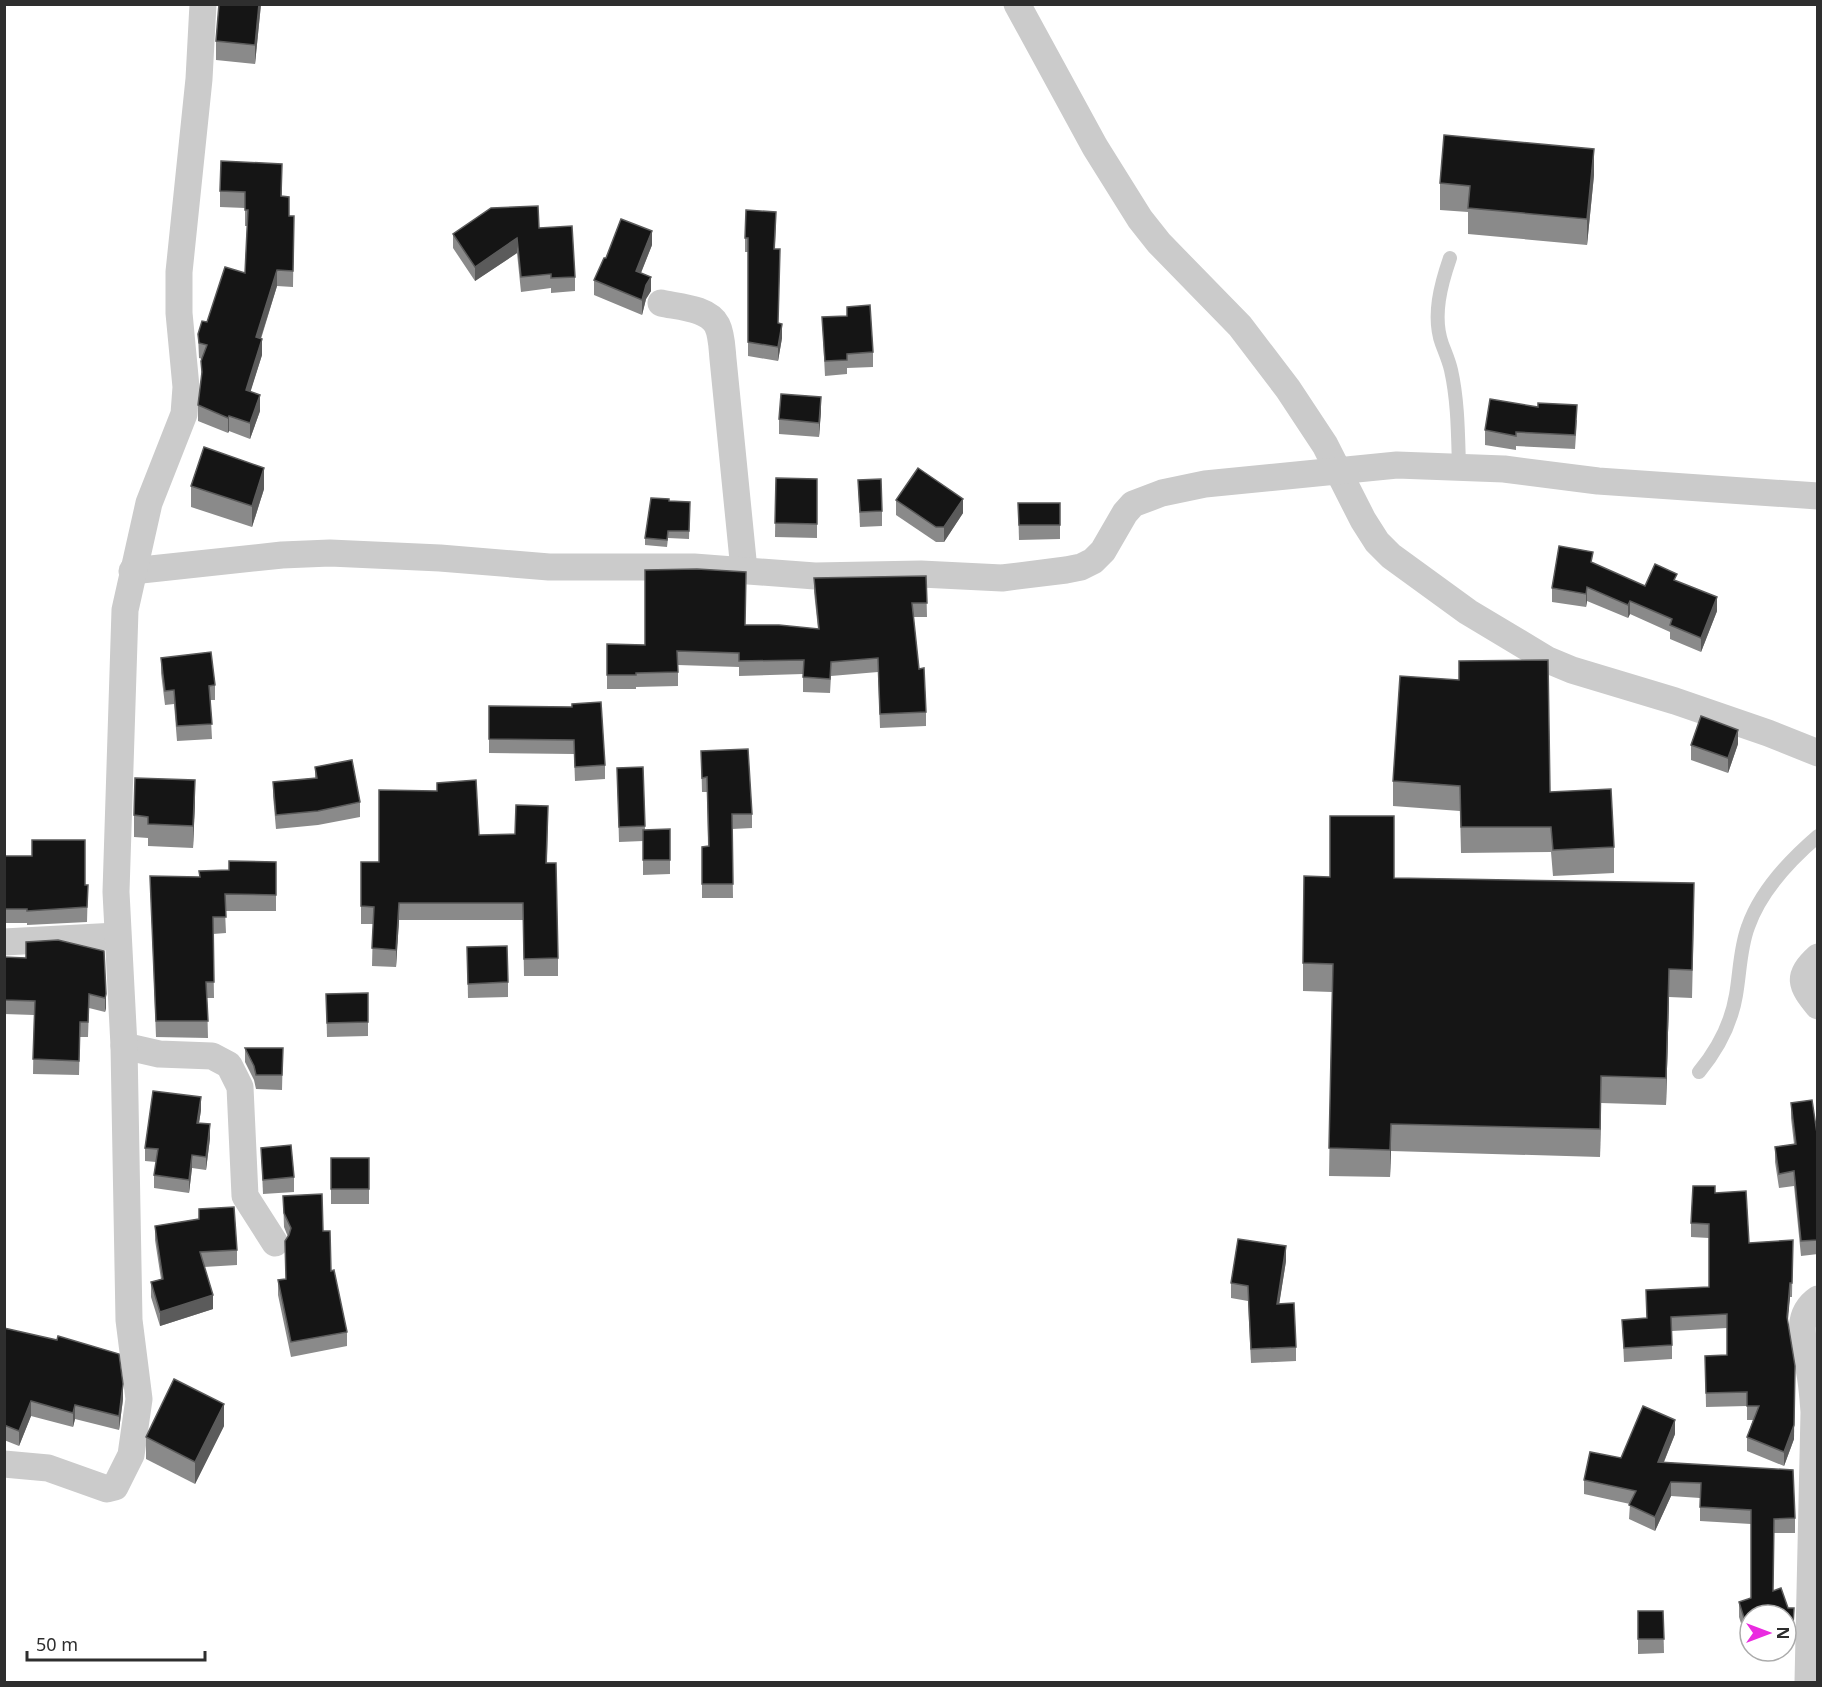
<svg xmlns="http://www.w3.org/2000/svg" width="1822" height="1687" viewBox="0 0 1822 1687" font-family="'Noto Sans',sans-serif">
<rect width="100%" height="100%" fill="#fff"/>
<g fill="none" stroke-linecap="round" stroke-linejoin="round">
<g stroke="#cbcbcb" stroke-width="14">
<path d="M1450 258C1441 284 1432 316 1442 344 1445 352 1449 361 1451 370 1458 401 1458 435 1459 467"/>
<path d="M1699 1072C1718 1049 1731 1025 1736 995 1740 972 1740 948 1748 927 1760 892 1790 860 1818 836"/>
</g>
<g stroke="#cbcbcb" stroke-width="27">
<path d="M1017 4 1095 147 1140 219 1159 243 1240 326 1288 389 1325 445 1363 520 1377 542 1391 556 1468 612 1548 660 1572 670 1675 701 1768 733 1818 753"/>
<path d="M661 303C679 307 708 308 717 325 722 335 722 349 723 359L744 570"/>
<path d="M132 571 282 555 330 553 440 558 549 567H694L815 576 921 574 1002 578 1066 570 1081 567 1093 561 1103 551 1125 513 1133 504 1162 493 1205 484 1397 465 1504 469 1598 481 1818 496"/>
<path d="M4 942 117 936"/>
<path d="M1818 957C1796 977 1801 985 1818 1006"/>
<path d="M124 1046 159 1054 212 1056 229 1065 240 1087 245 1196 275 1243"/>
<path d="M4 1464 48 1468 107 1489 115 1487 131 1455 139 1399 129 1320 124 1046 116 892 125 610 149 503 184 414 186 387 179 313V272L199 79 203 4"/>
<path d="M1808 1682 1814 1412C1813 1398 1812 1383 1809 1369 1804 1345 1793 1316 1818 1299"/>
</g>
</g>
<g fill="#8a8a8a">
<path d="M261 4 255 64 216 60V41Z"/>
<path d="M1594 175 1587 245 1468 234V212L1440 210V183Z"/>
<path d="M282 180V196L289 216H294L293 287 277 286 261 339 262 355 250 392 260 411 250 439 229 431 228 433 198 421V405L201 379 202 359 199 358 198 334 245 273 247 226H245V208L220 207V191Z"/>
<path d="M776 226 775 249 778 323 782 338 778 361 748 356V252H745V238Z"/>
<path d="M539 228 575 277V291L551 293V288L521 292 517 253 475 281 453 248V234Z"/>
<path d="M652 245 641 273 651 291 646 299 642 315 594 295V280L606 258Z"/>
<path d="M847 307 873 352V367L847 368V374L825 376 822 317 847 316Z"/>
<path d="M821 411 819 437 779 434V419Z"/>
<path d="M1577 420 1575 449 1516 446V450L1485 445V430Z"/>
<path d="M776 478 817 479V538L775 537Z"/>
<path d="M858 480 882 511V526L860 527Z"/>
<path d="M191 486 264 489 252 527 191 507Z"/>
<path d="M896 500 963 513 944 542H936L896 515Z"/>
<path d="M669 501 690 502 689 539 668 538 667 547 645 545V538Z"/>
<path d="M1018 503H1060V539L1019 540Z"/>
<path d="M1593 563 1645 586 1677 581 1717 611 1701 652 1670 639V632L1630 614 1628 618 1587 601 1586 607 1552 602V588Z"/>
<path d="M926 576 927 617H913L919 669 926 712V726L880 728 878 672 831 676 830 693 803 692V674L739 676V667L678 665V686L636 687V689H607V644L645 645 746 625 818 629 814 592V578Z"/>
<path d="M161 658 215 685V700H210L212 739 177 741 174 704 165 705 161 673Z"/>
<path d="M489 706 572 707 605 765V779L575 781 574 754 489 753Z"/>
<path d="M1738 744 1728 773 1691 760V745Z"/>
<path d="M701 751 752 814V828L732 829 733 898H702V847L708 846 707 792H702Z"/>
<path d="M315 767 360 802V817L318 825 276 829 273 796V782L315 778Z"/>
<path d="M643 767 645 830 670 829V874L643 875V841L619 842 617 768Z"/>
<path d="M1393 781 1550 792 1614 847V873L1553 876 1551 852 1461 853 1460 811 1393 806Z"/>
<path d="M195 802 193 848 148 846V838L134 837V815Z"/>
<path d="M548 824 547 863 558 958V976H524L523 920H399L396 967 372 966 373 924H361V862H379L479 835 515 834Z"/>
<path d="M4 856 85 885H88L87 922 27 925V923H4Z"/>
<path d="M276 862V911H225L226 933 213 934 214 998H207L208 1038 156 1037 150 876 199 877 229 870Z"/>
<path d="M1394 878 1694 911 1692 998 1669 997 1666 1105 1601 1103 1600 1157 1391 1151 1390 1177 1329 1176 1332 992 1303 991V963Z"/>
<path d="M467 947 508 982V997L468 998Z"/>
<path d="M104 951 106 1008 105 1012 89 1008 88 1037H80L79 1075 33 1074 34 1015 4 1014V957L26 958Z"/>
<path d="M368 993V1036L327 1037 326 994Z"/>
<path d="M245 1048H283L282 1090 256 1089 254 1080 245 1062Z"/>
<path d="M1791 1103 1818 1140V1254L1801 1256 1794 1186 1779 1188 1775 1162V1147L1794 1144 1791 1118Z"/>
<path d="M201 1110 199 1123 210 1138 206 1170 192 1168 189 1193 154 1188V1175L156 1162 145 1161V1148Z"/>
<path d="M261 1148 294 1177V1192L263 1194Z"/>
<rect x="331" y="1158" width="38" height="46"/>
<path d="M1715 1193 1749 1243 1793 1240 1792 1297H1790L1787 1321 1794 1439 1784 1466 1747 1451V1437L1753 1420H1747V1406L1706 1407 1705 1356 1727 1355V1328L1672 1331V1359L1624 1362 1622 1320 1647 1318 1646 1290 1709 1287V1238L1691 1237V1223Z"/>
<path d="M283 1196 323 1231 331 1271 347 1332V1346L291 1357 278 1295V1280L286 1279 285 1241 288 1237 284 1227Z"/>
<path d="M155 1226 237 1250V1265L204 1267 213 1309 160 1326 151 1297V1282L161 1279 155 1240Z"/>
<path d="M1286 1261 1279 1304 1296 1347V1361L1251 1363 1248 1301 1231 1298V1283Z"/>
<path d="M4 1328 123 1399 119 1430 75 1419 73 1427 31 1416 19 1446 4 1440Z"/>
<path d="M224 1426 195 1484 146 1459V1437Z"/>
<path d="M1675 1434 1664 1462 1795 1518V1533H1774L1773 1591 1793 1640 1750 1615V1651H1760L1751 1654 1739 1617V1602L1751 1598V1524L1700 1521V1498L1671 1496 1655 1531 1629 1519 1630 1504 1584 1494V1480L1621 1458Z"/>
<path d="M1638 1611H1663L1664 1653 1638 1654Z"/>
</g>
<g fill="#5b5b5b">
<path d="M259 4H261L255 64V45Z"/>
<path d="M1594 149V175L1587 245V219Z"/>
<path d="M652 231V245L636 285V271Z"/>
<path d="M517 238V253L475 281V267Z"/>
<path d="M277 270V286L256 353V337Z"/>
<path d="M651 277V291L646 299 642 315V300L646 285Z"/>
<path d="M782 324V338L778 361V347Z"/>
<path d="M262 339V355L246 406V390Z"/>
<path d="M260 395V411L250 439V423Z"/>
<path d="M821 397V411L819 437V423Z"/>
<path d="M229 416V431L228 433V418Z"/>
<path d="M264 468V489L252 527V506Z"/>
<path d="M963 499V513L944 542V527Z"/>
<path d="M1587 587V601L1586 607V594Z"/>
<path d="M1717 597V611L1701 652V638Z"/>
<path d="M1630 601V614L1628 618V605Z"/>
<path d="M1738 730V744L1728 773V758Z"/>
<path d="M195 780V802L193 848V826Z"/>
<path d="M399 903V920L396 967V950Z"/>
<path d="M1669 969V997L1666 1105V1078Z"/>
<path d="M106 994V1008L105 1012V998Z"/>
<path d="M1601 1076V1103L1600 1157V1129Z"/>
<path d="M201 1097V1110L197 1136V1123Z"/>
<path d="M210 1124V1138L206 1170V1157Z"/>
<path d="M1391 1124V1151L1390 1177V1150Z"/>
<path d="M192 1155V1168L189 1193V1180Z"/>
<path d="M1286 1246V1261L1277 1318V1304Z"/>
<path d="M1790 1283V1297L1787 1331V1317Z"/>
<path d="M213 1295V1309L160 1326V1312Z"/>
<path d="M1795 1366 1794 1439 1784 1466V1452Z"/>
<path d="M123 1384V1399L119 1430V1416Z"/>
<path d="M31 1401V1416L19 1446V1431Z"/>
<path d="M224 1404V1426L195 1484V1462Z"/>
<path d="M75 1405V1419L73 1427V1413Z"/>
<path d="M1675 1420V1434L1658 1476V1462Z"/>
<path d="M1671 1482V1496L1655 1531V1517Z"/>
<path d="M1794 1622 1793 1640 1786 1642V1628Z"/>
<path d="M1751 1651H1760L1751 1654Z"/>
</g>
<g fill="#151515" stroke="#5b5b5b" stroke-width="1.5">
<path d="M219 4H259L255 45 216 41Z"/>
<path d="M1444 135 1594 149 1587 219 1468 208 1470 186 1440 183Z"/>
<path d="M221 161 282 164 281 196 289 197V216H294L293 271 277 270 256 337 262 339 246 390 260 395 250 423 229 416 228 418 198 405 202 372 201 361 207 345 199 343 198 334 202 321 207 322 225 267 245 273 248 210H245V192L220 191Z"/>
<path d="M538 206 539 228 572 226 575 277 551 278V274L521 277 517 238 475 267 453 234 491 208Z"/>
<path d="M746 210 776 212 774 249H780L778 323 782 324 778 347 748 342V238H745Z"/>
<path d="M621 219 652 231 636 271 651 277 646 285 642 300 594 280 604 258H606Z"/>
<path d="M870 305 873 352 847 354V360L825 361 822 317 847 316V307Z"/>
<path d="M781 394 821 397 819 423 779 419Z"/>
<path d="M1490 399 1538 407V403L1577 405 1575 435 1516 432V436L1485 430Z"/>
<path d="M204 447 264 468 252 506 191 486Z"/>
<path d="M918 468 963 499 944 527H936L896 500Z"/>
<path d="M776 478 817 479V524L775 523Z"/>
<path d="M881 479 882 511 860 512 858 480Z"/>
<path d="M651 498 669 499V501L690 502 689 531H668L667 540 645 538Z"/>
<path d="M1018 503H1060V525H1019Z"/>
<path d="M1559 546 1593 552 1591 562 1645 586 1655 564 1677 574 1674 580 1717 597 1701 638 1670 625 1672 619 1630 601 1628 605 1587 587 1586 594 1552 588Z"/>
<path d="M697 569 746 572 745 625H779L819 629 814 578 926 576 927 603H912L919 669 924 668 926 712 880 714 878 658 831 662 830 679 803 677 804 660 739 661V653L677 651 678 672 636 673V675H607V644L645 645V570Z"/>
<path d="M211 652 215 685 209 686 212 724 177 726 174 690 165 691 161 658Z"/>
<path d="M1548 660 1550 792 1611 789 1614 847 1553 850 1551 827H1461L1460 786 1393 781 1400 676 1459 680V661Z"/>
<path d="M601 702 605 765 575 767 574 740 489 739V706L572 707V704Z"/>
<path d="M1701 716 1738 730 1728 758 1691 745Z"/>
<path d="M748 749 752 814H732L733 884H702V847L709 846 707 777 702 778 701 751Z"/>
<path d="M352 760 360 802 318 811 276 815 273 782 317 778 315 767Z"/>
<path d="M643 767 645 826 619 827 617 768Z"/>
<path d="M135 778 195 780 193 826 148 824V817L134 815Z"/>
<path d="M476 780 479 835 515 834 516 805 548 806 546 863H556L558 958 524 959 523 903H399L396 950 372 948 374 907 361 906V862H379V790L437 791V783Z"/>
<path d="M1330 816H1394V878L1694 883 1692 970 1669 969 1666 1078 1601 1076 1600 1129 1391 1124 1390 1150 1329 1148 1333 964 1303 963 1304 876 1330 877Z"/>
<path d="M670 829V860H643V830Z"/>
<path d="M32 840H85V885H88L87 907 27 911V909H4V856H32Z"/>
<path d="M229 861 276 862V895L225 894 226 917H213L214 982H206L208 1021H156L150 876 200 877 199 871 229 870Z"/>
<path d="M58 940 104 951 106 994 105 998 89 994 88 1022H80L79 1061 33 1059 35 1001 4 1000V957L26 958V942Z"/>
<path d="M507 946 508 982 468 984 467 947Z"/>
<path d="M368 993V1022L327 1023 326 994Z"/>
<path d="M245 1048H283L282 1075H256L254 1066Z"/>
<path d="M153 1091 201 1097 197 1123 210 1124 206 1157 192 1155 189 1180 154 1175 158 1149 145 1148Z"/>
<path d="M1812 1100 1818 1140V1240L1801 1241 1794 1171 1779 1174 1775 1147 1796 1144 1791 1103Z"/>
<path d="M291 1145 294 1177 263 1180 261 1148Z"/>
<rect x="331" y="1158" width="38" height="31"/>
<path d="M1693 1186H1715V1193L1746 1191 1749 1243 1793 1240 1792 1283H1790L1787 1317 1795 1366 1794 1425 1784 1452 1747 1437 1759 1406H1747V1392L1706 1393 1705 1356 1727 1355V1314L1671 1317 1672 1345 1624 1348 1622 1320 1647 1318 1646 1290 1709 1287V1224L1691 1223Z"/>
<path d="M322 1194 323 1231H330L331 1271 334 1270 347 1332 291 1342 278 1280 286 1279 285 1241 289 1235 291 1228 284 1213 283 1196Z"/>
<path d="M234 1207 237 1250 200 1252 213 1295 160 1312 151 1282 163 1279 155 1226 199 1219V1209Z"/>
<path d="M1238 1239 1286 1246 1277 1304 1294 1303 1296 1347 1251 1349 1248 1286 1231 1283Z"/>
<path d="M4 1328 57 1340 58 1336 119 1354 123 1384 119 1416 75 1405 73 1413 31 1401 19 1431 4 1425Z"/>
<path d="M174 1379 224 1404 195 1462 146 1437Z"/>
<path d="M1643 1406 1675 1420 1658 1462 1793 1470 1795 1518 1774 1519 1773 1591 1781 1588 1788 1608H1794L1793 1626 1786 1628V1615H1750V1637L1739 1602 1751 1598V1510L1700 1507 1701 1483 1671 1482 1655 1517 1629 1505 1636 1491 1584 1480 1590 1452 1621 1458Z"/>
<path d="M1638 1611H1663L1664 1639H1638Z"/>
</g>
<rect width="1822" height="1687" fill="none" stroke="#2e2e2e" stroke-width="12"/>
<g transform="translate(1768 1633) rotate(90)"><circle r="28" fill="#ffffff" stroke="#ababab" stroke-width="1.5"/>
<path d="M0-4.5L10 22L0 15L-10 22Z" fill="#ea2be0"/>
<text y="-9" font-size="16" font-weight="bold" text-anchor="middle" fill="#2e2e2e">N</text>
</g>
<path d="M27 1651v9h178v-9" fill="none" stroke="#2e2e2e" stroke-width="3"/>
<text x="36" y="1651" font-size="18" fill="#2e2e2e" stroke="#ffffff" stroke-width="4.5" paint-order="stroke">50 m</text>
</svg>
